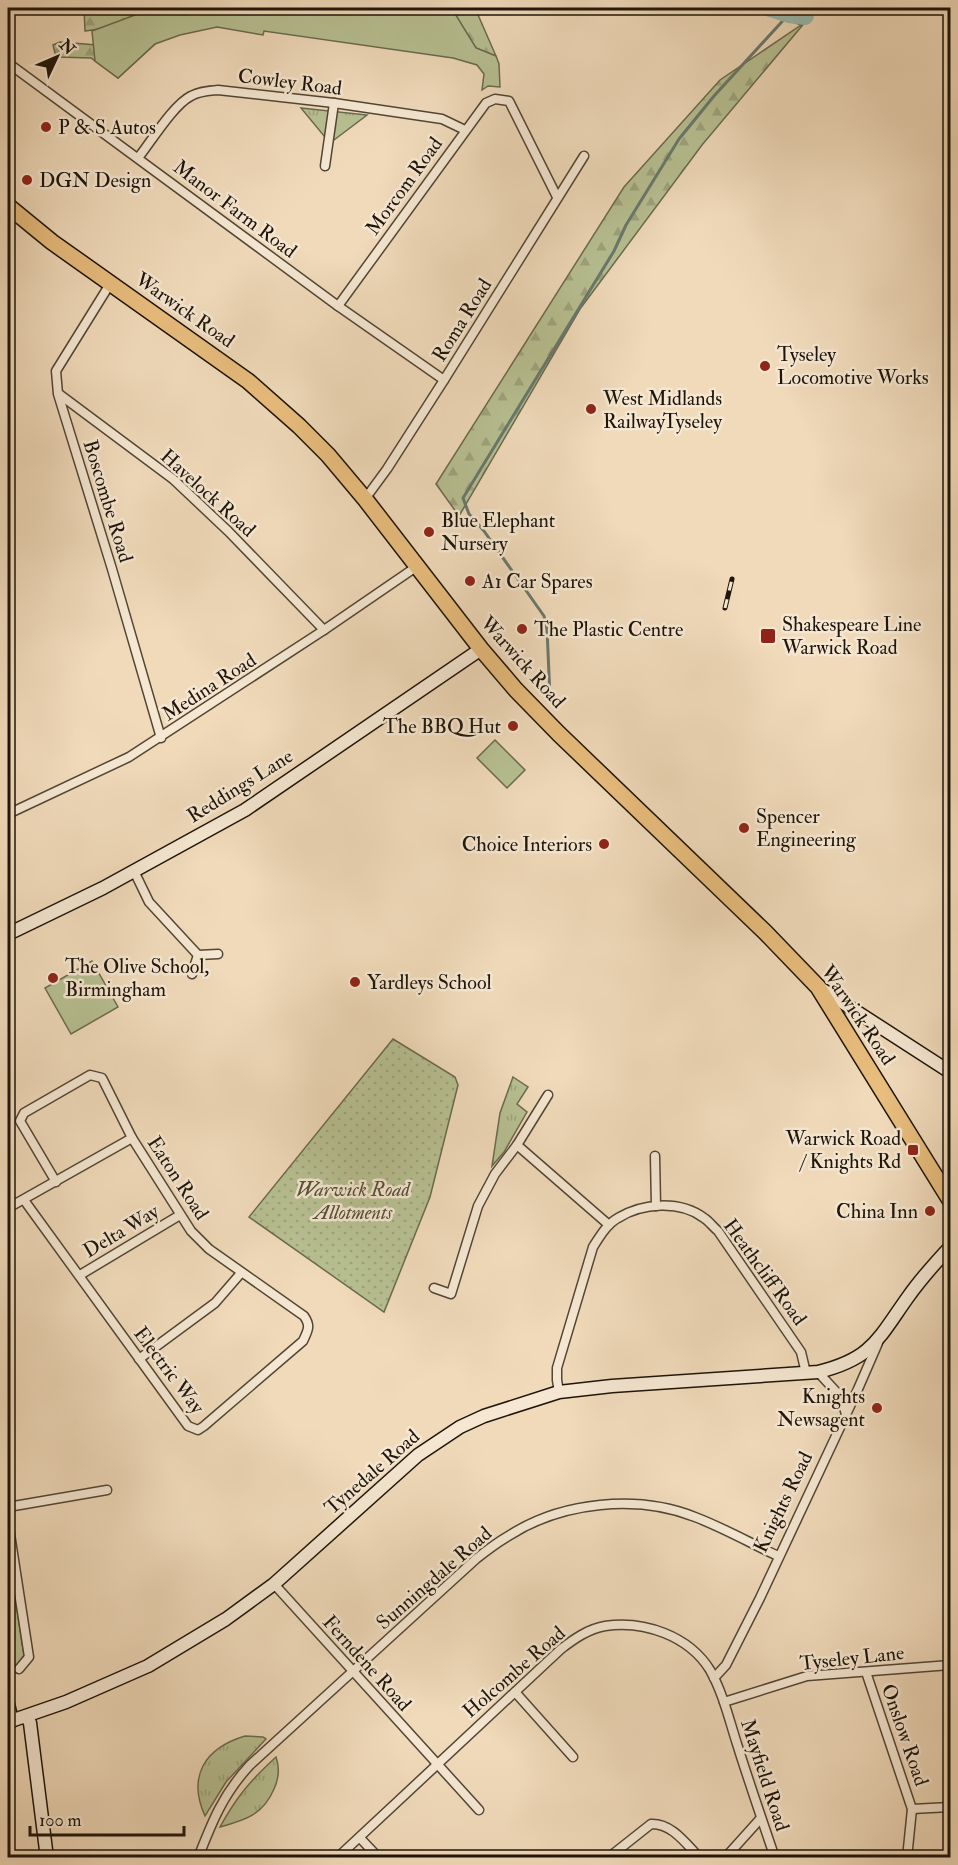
<svg xmlns="http://www.w3.org/2000/svg" width="958" height="1865" viewBox="0 0 958 1865" font-family="'IM FELL Double Pica',serif">
<defs>
<pattern id="grass-tufts" width="24" height="20" patternUnits="userSpaceOnUse" patternTransform="scale(1.5)"><rect width="24" height="20" fill="#b7c092"/><path d="M3 7l-1-3M5 7V3M7 7l1-3M15 17l-1-3M17 17v-4M19 17l1-3" fill="none" stroke="#9da47d"/></pattern>
<pattern id="forest-firs" width="22" height="20" patternUnits="userSpaceOnUse" patternTransform="scale(1.5)"><rect width="22" height="20" fill="#b7c092"/><path d="M5 1l3.5 6h-7zM16 11l3.5 6h-7z" fill="#9da47d"/></pattern>
<pattern id="garden-dots" width="8" height="8" patternUnits="userSpaceOnUse" patternTransform="scale(1.5)"><rect width="8" height="8" fill="#b7c092"/><path d="M2 2h.1M6 6h.1" fill="none" stroke="#9da47d" stroke-width="1.8" stroke-linecap="round"/></pattern>
</defs>
<rect width="100%" height="100%" fill="#f0daba"/>
<filter id="stains"><feTurbulence type="fractalNoise" baseFrequency=".00333" numOctaves="4"/><feColorMatrix values="0 0 0 0 .2 0 0 0 0 .09 0 0 0 0 .02 0 0 0 .5 -.17"/></filter>
<radialGradient id="worn" r=".72"><stop offset=".6" stop-color="#630" stop-opacity="0"/><stop offset="1" stop-color="#630" stop-opacity=".3"/></radialGradient>
<g fill="url(#grass-tufts)" stroke="#6a6a4e" stroke-width="1.5">
<path d="M301 108 367 115 334 140 324 136Z"/>
<path d="M513 1077 528 1087 517 1104 527 1112 504 1152 492 1166 500 1113Z"/>
<path d="M8 1551 24 1655 16 1668 8 1669Z"/>
<path d="M245 1736 263 1737 266 1739 226 1782 205 1816C187 1776 205 1748 245 1736Z"/>
<path d="M276 1757C280 1768 279 1778 274 1789 263 1815 245 1820 220 1827 237 1796 251 1780 276 1757Z"/>
</g>
<g fill="url(#forest-firs)" stroke="#6a6a4e" stroke-width="1.5">
<path d="M84 8H145C129 20 106 29 85 31Z"/>
<path d="M424 8H475L496 56 476 48 454 13H425Z"/>
<path d="M755 8H817L702 145 580 309 459 516 436 484 624 187 720 80 801 25Z"/>
<path d="M60 42 109 46 155 44 118 78 91 58 56 57 53 45Z"/>
</g>
<g fill="#b7c092" stroke="#6a6a4e" stroke-width="1.5">
<path d="M145 8H173L184 15 189 8H424L426 13 454 12 476 48 496 56 499 64 500 87 488 86 482 90 484 74 477 65 453 58 264 31 263 35 217 27 180 35 155 44 118 78 95 61 92 31 135 15Z"/>
<path d="M495 740 525 770 507 788 477 758Z"/>
<path d="M92 961 118 1007 71 1034 45 988Z"/>
</g>
<path fill="url(#garden-dots)" stroke="#6a6a4e" stroke-width="1.5" d="M393 1039 455 1077 458 1085 430 1197 384 1312 249 1217Z"/>
<g fill="none" stroke-linecap="round" stroke-linejoin="round">
<path stroke="#68786d" stroke-width="3" d="M550 697 547 629 544 616 484 531 469 514 463 498 614 251 626 225 679 139 714 96 789 14"/>
<path stroke="#9abbb0" stroke-width="18" d="M770 8 789 14 805 16"/>
<g stroke="#524635" stroke-width="11">
<g id="street">
<path d="M8 63 338 306 444 380"/>
<path d="M138 158C151 142 173 105 191 96 200 91 208 91 218 90L334 103 442 119 465 130"/>
<path d="M325 166 334 103"/>
<path d="M110 284 56 371 58 394 112 569 161 738"/>
<path d="M338 306 486 103 495 99 509 101 557 197"/>
<path d="M59 394 173 479 228 531 324 630"/>
<path d="M365 499 387 469 444 380 584 156"/>
<path d="M8 814 129 757 324 630 416 567"/>
<path d="M134 871 149 902 198 955 218 954"/>
<path d="M192 974 198 955"/>
<path d="M517 1145 609 1225"/>
<path d="M655 1156 656 1206"/>
<path d="M56 1182 20 1121 24 1113 90 1075 102 1078 132 1138"/>
<path d="M8 1208 132 1138 191 1231 209 1249 304 1316C311 1326 308 1330 303 1341L204 1426 198 1430 188 1426 24 1200"/>
<path d="M80 1275 180 1215"/>
<path d="M434 1288 451 1294 478 1206 495 1174 517 1145 548 1095"/>
<path d="M139 1359 215 1303 241 1273"/>
<path d="M818 1372 840 1396 846 1414"/>
<path d="M559 1392 557 1380V1368L593 1247C600 1236 607 1224 618 1218 642 1203 680 1200 704 1218 709 1221 713 1227 718 1231L801 1352 806 1373"/>
<path d="M8 1507 107 1490"/>
<path d="M8 1521 29 1657 19 1669"/>
<path d="M274 1584 479 1810"/>
<path d="M866 1672 912 1809 907 1858"/>
<path d="M714 1678 726 1665 760 1598 858 1389 878 1343"/>
<path d="M515 1692 573 1757"/>
<path d="M724 1702 807 1676 950 1665"/>
<path d="M912 1809 950 1807"/>
<path d="M360 1838 379 1858"/>
<path d="M198 1858C212 1822 223 1794 250 1765L476 1559C487 1550 498 1542 510 1535 562 1502 637 1494 695 1517 724 1528 750 1543 778 1556"/>
<path d="M337 1858 561 1649C574 1639 588 1629 605 1626 644 1620 689 1636 710 1670 723 1693 729 1719 737 1744 749 1782 762 1820 775 1858"/>
<path d="M608 1858 651 1824C672 1823 686 1844 700 1858"/>
<path d="M725 1858 761 1818"/>
</g>
</g>
<g stroke="#1e1409" stroke-width="15">
<g id="secondary">
<path d="M8 934 103 888 245 810 481 649"/>
<path d="M820 988 950 1072"/>
<path d="M8 1704 12 1721"/>
<path d="M27 1717 30 1723 47 1858"/>
<path d="M8 1722 66 1702 148 1666 226 1619 274 1584 418 1455 460 1427 484 1416 559 1392 612 1386 818 1372C872 1359 878 1339 908 1297 920 1280 936 1262 950 1247"/>
</g>
</g>
<g stroke="#1e1409" stroke-width="18">
<path id="highway" d="M8 206 52 242 248 381 299 426 328 455 365 499 481 649 516 690 559 734 765 932 818 987 950 1200"/>
</g>
<use href="#street" stroke="#f5e7d2" stroke-width="8"/>
<use href="#secondary" stroke="#f5e7d2" stroke-width="12"/>
<use href="#highway" stroke="#e8bd7d" stroke-width="15"/>
<g stroke="#1e1409" stroke-width="5">
<path id="rail" d="M725 608 732 579"/>
</g>
<use href="#rail" stroke="#f5e7d2" stroke-width="3" stroke-dasharray="9" stroke-linecap="butt"/>
</g>
<g fill="#8f2418" stroke="#f5e7d2" stroke-width="2">
<circle cx="46" cy="127" r="6"/>
<circle cx="27" cy="180" r="6"/>
<circle cx="765" cy="366" r="6"/>
<circle cx="591" cy="409" r="6"/>
<circle cx="429" cy="532" r="6"/>
<circle cx="470" cy="581" r="6"/>
<circle cx="522" cy="629" r="6"/>
<rect x="760" y="628" width="16" height="16" rx="3"/>
<circle cx="513" cy="726" r="6"/>
<circle cx="744" cy="828" r="6"/>
<circle cx="604" cy="844" r="6"/>
<circle cx="53" cy="978" r="6"/>
<circle cx="355" cy="982" r="6"/>
<rect x="907" y="1144" width="12" height="12" rx="3"/>
<circle cx="930" cy="1211" r="6"/>
<circle cx="877" cy="1408" r="6"/>
</g>
<g text-anchor="middle" dominant-baseline="central" stroke-width="5" stroke-linejoin="round" paint-order="stroke">
<g font-size="20" fill="#1e1409" stroke="#f5e7d2">
<text transform="translate(290 82) rotate(7)">Cowley Road</text>
<text transform="translate(404 186) rotate(-54)">Morcom Road</text>
<text transform="translate(235 209) rotate(37)">Manor Farm Road</text>
<text transform="translate(185 310) rotate(35)">Warwick Road</text>
<text transform="translate(462 320) rotate(-58)">Roma Road</text>
<text transform="translate(208 493) rotate(42)">Havelock Road</text>
<text transform="translate(108 501) rotate(73)">Boscombe Road</text>
<text transform="translate(523 662) rotate(48)">Warwick Road</text>
<text transform="translate(209 687) rotate(-33)">Medina Road</text>
<text transform="translate(240 786) rotate(-32)">Reddings Lane</text>
<text transform="translate(858 1015) rotate(56)">Warwick Road</text>
<text transform="translate(178 1178) rotate(57)">Eaton Road</text>
<text transform="translate(121 1231) rotate(-31)">Delta Way</text>
<text transform="translate(765 1272) rotate(54)">Heathcliff Road</text>
<text transform="translate(169 1370) rotate(53)">Electric Way</text>
<text transform="translate(372 1472) rotate(-41)">Tynedale Road</text>
<text transform="translate(783 1502) rotate(-64)">Knights Road</text>
<text transform="translate(434 1578) rotate(-41)">Sunningdale Road</text>
<text transform="translate(852 1658) rotate(-6)">Tyseley Lane</text>
<text transform="translate(367 1663) rotate(48)">Ferndene Road</text>
<text transform="translate(514 1672) rotate(-41)">Holcombe Road</text>
<text transform="translate(905 1735) rotate(71)">Onslow Road</text>
<text transform="translate(765 1775) rotate(72)">Mayfield Road</text>
</g>
<g font-size="20" fill="#1e1409" stroke="#f5e7d2" text-anchor="start">
<text x="58" y="127">P &amp; S Autos</text>
<text x="39" y="180">DGN Design</text>
<text x="777" y="354">Tyseley<tspan x="777" dy="23">Locomotive Works</tspan></text>
<text x="603" y="398">West Midlands<tspan x="603" dy="23">RailwayTyseley</tspan></text>
<text x="441" y="520">Blue Elephant<tspan x="441" dy="23">Nursery</tspan></text>
<text x="482" y="581">A1 Car Spares</text>
<text x="782" y="624">Shakespeare Line<tspan x="782" dy="23">Warwick Road</tspan></text>
<text x="534" y="629">The Plastic Centre</text>
<text x="501" y="726" text-anchor="end">The BBQ Hut</text>
<text x="756" y="816">Spencer<tspan x="756" dy="23">Engineering</tspan></text>
<text x="592" y="844" text-anchor="end">Choice Interiors</text>
<text x="65" y="966">The Olive School,<tspan x="65" dy="23">Birmingham</tspan></text>
<text x="367" y="982">Yardleys School</text>
<text x="901" y="1138" text-anchor="end">Warwick Road<tspan x="901" dy="23">/ Knights Rd</tspan></text>
<text x="918" y="1211" text-anchor="end">China Inn</text>
<text x="865" y="1396" text-anchor="end">Knights<tspan x="865" dy="23">Newsagent</tspan></text>
</g>
<g font-size="20" font-style="italic" fill="#545039" stroke="#f5e7d2">
<text x="353" y="1189">Warwick Road<tspan x="353" dy="23">Allotments</tspan></text>
</g>
</g>
<rect width="958" height="1865" fill="none" stroke="#f0daba" stroke-width="30"/>
<rect x="9" y="9" width="940" height="1847" fill="none" stroke="#1e1409" stroke-width="3"/>
<rect x="15" y="15" width="928" height="1835" fill="none" stroke="#1e1409" stroke-width="1.5"/>
<g transform="translate(57 57) rotate(46)" stroke="#f5e7d2" stroke-width="4.5" paint-order="stroke">
<path d="M0-4.5L10 22L0 15L-10 22Z" fill="#1e1409"/>
<text y="-9" font-size="16" font-weight="bold" text-anchor="middle" fill="#1e1409">N</text>
</g>
<path d="M30 1826v9h154v-9" fill="none" stroke="#1e1409" stroke-width="3"/>
<text x="39" y="1826" font-size="18" fill="#1e1409" stroke="#f5e7d2" stroke-width="4.5" paint-order="stroke">100 m</text>
<rect width="100%" height="100%" filter="url(#stains)"/>
<rect width="100%" height="100%" fill="url(#worn)"/>
</svg>
